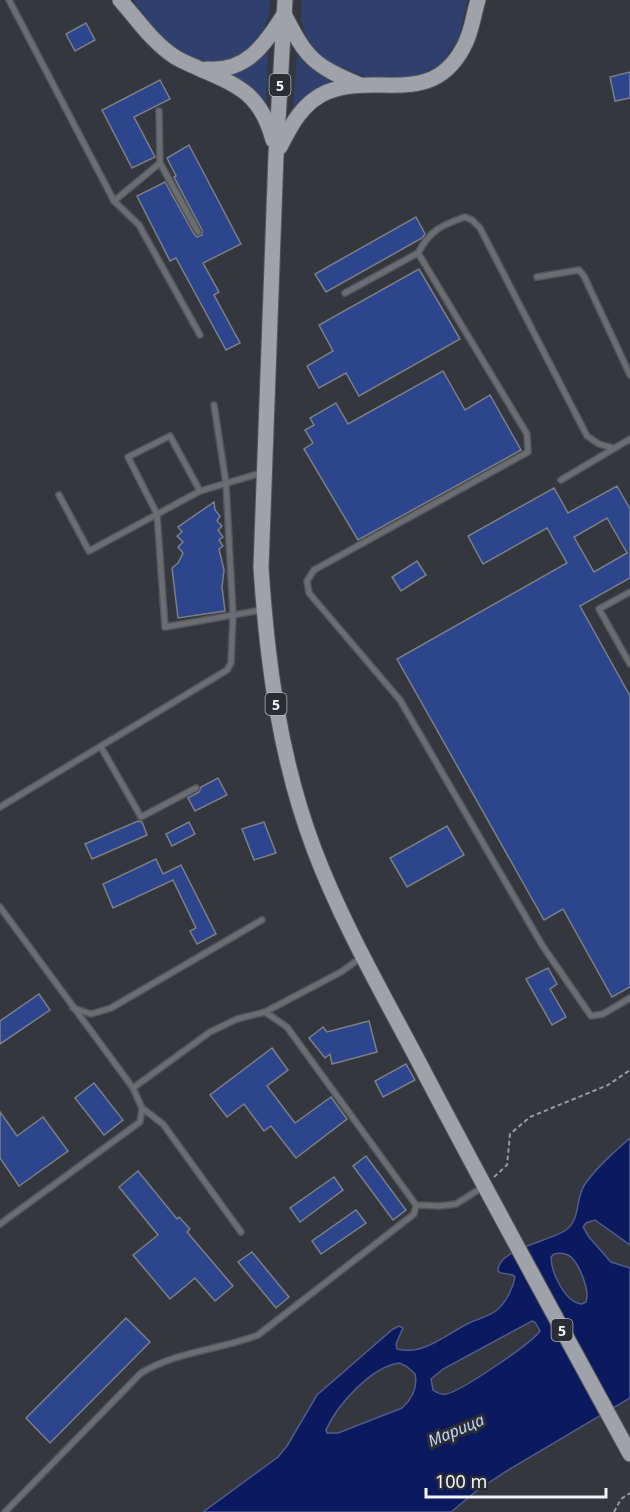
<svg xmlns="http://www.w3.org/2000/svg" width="630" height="1512" viewBox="0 0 630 1512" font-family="'Noto Sans',sans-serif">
<rect width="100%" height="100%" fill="#34373d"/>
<g fill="#2f406e">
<path d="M134 0H270C270 15 265 31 255 43 242 59 210 67 191 60 167 50 145 23 134 0Z"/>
<path d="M302 0H467L459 37 443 62 417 78 367 77 330 63 310 47 301 19Z"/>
<path d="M268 51 266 108 228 77 247 69Z"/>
<path d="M297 55 316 73 335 83 306 97 293 110Z"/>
</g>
<path fill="#0b1a5f" stroke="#505b8d" stroke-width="1.5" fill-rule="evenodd" d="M630 1138V1245L595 1220 586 1223 583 1227 589 1237 611 1262 630 1268V1398L505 1472 475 1492 451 1512H203L278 1457 287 1446 317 1395 393 1329 399 1326 403 1328 396 1344 397 1349C422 1356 446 1335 467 1324 477 1319 488 1317 497 1310 506 1302 513 1289 515 1277L513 1275 501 1273 498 1271C497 1249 551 1241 566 1230 581 1219 575 1198 585 1184 597 1167 614 1152 630 1138ZM554 1254C559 1253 564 1253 568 1255 579 1261 590 1291 586 1302L582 1304C565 1303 551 1272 551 1257ZM532 1321 535 1322 540 1331C532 1343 460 1392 446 1394 441 1395 437 1393 433 1390L431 1379 443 1369ZM399 1363 406 1366 415 1374C418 1388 412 1399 402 1408L338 1433H327L326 1430C337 1405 371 1367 399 1363Z"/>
<g fill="#2d458d" stroke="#7b7f86" stroke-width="1.5" fill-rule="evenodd">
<path d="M86 23 95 40 75 51 66 34Z"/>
<path d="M630 72V98L615 101 610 77Z"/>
<path d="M160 80 170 99 134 117 155 157 132 168 102 110Z"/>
<path d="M189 145 241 244 203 263 219 292 214 295 240 343 226 350 176 258 170 261 137 196 165 182 194 234 197 237 202 235V230L174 177 176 176 167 158Z"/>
<path d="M416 217 425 234 422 238 326 292 315 274Z"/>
<path d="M419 269 460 339 359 396 346 373 319 388 307 366 333 351 319 325Z"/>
<path d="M443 371 465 410 490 395 521 450 358 540 304 449 313 443 305 430 314 425 310 418 336 403 348 424Z"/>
<path d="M617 486 630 509V578L580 606 630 696V987L612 997 563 909 544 920 397 659 567 563 547 528 483 564 468 536 554 488 568 513ZM607 518 627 553 594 572 574 537Z"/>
<path d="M214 502 215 510 220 516 217 521 222 526 218 530 223 537 219 540 223 546 219 549 224 570 222 587 225 611 178 618 172 568 178 563 183 553 178 547 183 542 177 536 182 532 178 527Z"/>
<path d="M417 561 426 575 401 591 392 577Z"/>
<path d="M218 778 227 795 195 811 188 798 199 792 201 787Z"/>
<path d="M138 821 142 822 147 835 92 859 85 844Z"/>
<path d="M189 822 195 834 172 846 166 834Z"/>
<path d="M264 822 276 853 254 860 242 829Z"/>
<path d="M447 826 464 855 407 887 390 858Z"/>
<path d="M156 859 163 874 181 865 216 934 197 944 190 931 196 928 173 880 113 908 103 884Z"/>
<path d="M548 968 557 984 550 989 566 1017 552 1025 526 979Z"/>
<path d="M39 994 50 1010 0 1044V1021Z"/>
<path d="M369 1021 377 1052 332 1064 330 1054 325 1058 309 1038 323 1027 327 1032Z"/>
<path d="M272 1048 288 1070 267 1086 295 1123 331 1097 347 1119 296 1158 271 1126 264 1131 244 1104 227 1117 210 1095Z"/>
<path d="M406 1064 415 1080 383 1097 375 1081Z"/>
<path d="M94 1083 123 1120 104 1135 75 1098Z"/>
<path d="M0 1112 17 1136 43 1117 68 1151 19 1186 0 1158Z"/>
<path d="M366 1156 406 1210 393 1220 353 1166Z"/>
<path d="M138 1171 177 1219 179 1217 190 1229 187 1232 233 1286 215 1301 195 1278 170 1299 133 1255 158 1235 119 1187Z"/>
<path d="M334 1177 343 1190 300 1222 290 1208Z"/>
<path d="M356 1210 366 1223 321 1254 312 1241Z"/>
<path d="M252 1252 289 1297 276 1308 238 1262Z"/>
<path d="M126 1318 150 1342 50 1443 26 1418Z"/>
</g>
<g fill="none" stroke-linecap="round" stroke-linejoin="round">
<g stroke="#52555b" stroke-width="8">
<g id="service">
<path d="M9 0 114 201 139 225 200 335"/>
<path d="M159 111 160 163 198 232"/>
<path d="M114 201 160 163"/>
<path d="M418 253 527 434 528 452 314 570 307 581 309 593 400 700 542 945 591 1016 603 1014 630 998"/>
<path d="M537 277 579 270 584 276 630 375"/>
<path d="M345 293 418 253C430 230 442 225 465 217L472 220 480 228 587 436 599 444 613 448"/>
<path d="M561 480 630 439"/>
<path d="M200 491 170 436 128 457 157 514 165 627 262 610"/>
<path d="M59 495 89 551 200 491 261 473"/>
<path d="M630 592 599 609 630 664"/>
<path d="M101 747 141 817 196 788"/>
<path d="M0 807 227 670 231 663 233 615 226 483 214 405"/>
<path d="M0 907 133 1088 142 1108 140 1122 0 1224"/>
<path d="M73 1008 91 1014 111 1008 262 920"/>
<path d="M265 1012 341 972 362 957"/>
<path d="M133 1088 210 1032 237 1019 265 1012 287 1027 416 1205 440 1206 456 1204 483 1187"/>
<path d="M142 1108 163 1124 241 1232"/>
<path d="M5 1512 141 1373C177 1351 220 1350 258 1335L414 1214 416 1205"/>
</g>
</g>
<g stroke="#52555b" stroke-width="17">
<g id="primary">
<path d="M120 0C138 20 152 42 175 57 183 62 192 65 200 69 240 86 261 95 273 140"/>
<path d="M285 0 276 155 261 567C267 662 280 759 314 849 343 926 386 999 424 1072 491 1200 561 1327 630 1454"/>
<path d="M284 14C307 59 313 65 360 85"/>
<path d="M207 69C246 72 264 46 283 16"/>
<path d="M280 147C291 125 303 102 327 92 376 72 431 108 463 48 472 33 473 16 478 0"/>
</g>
</g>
<g stroke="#979a9f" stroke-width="2" stroke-dasharray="4.5 3" stroke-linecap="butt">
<path d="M494 1177 507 1165 510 1134 530 1117 608 1085 630 1070"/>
<path d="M614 1512 621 1499 630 1493"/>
</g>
<use href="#service" stroke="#6c6d71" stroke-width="5"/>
<use href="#primary" stroke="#9fa2a9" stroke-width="15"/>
</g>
<g text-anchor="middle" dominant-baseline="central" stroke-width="6" stroke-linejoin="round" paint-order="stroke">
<g fill="#2a2d33" stroke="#b6b8be" stroke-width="1.5">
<rect x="269.5" y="74" width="21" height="22" rx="4.5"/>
<rect x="265.5" y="693" width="21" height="22" rx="4.5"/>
<rect x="551.5" y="1319" width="21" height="22" rx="4.5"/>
</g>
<g font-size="14" font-weight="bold" fill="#f2f4f9">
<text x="280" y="85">5</text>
<text x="276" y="704">5</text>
<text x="562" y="1330">5</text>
</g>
<g font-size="16" font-style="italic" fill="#c1d3fc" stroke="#2a2d33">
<text transform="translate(456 1430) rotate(-23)">Марица</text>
</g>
</g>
<path d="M426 1488v9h180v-9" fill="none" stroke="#f2f4f9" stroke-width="3"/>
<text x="435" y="1488" font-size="18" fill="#f2f4f9" stroke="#2a2d33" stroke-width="4.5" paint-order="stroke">100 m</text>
</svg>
